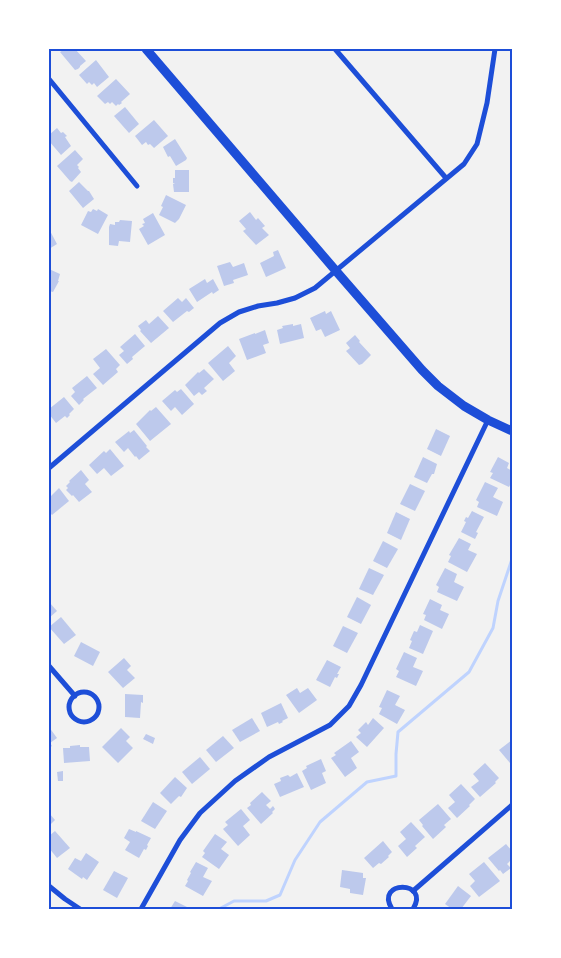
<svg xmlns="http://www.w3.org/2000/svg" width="561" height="958" viewBox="0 0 561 958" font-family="Bitter,serif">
<rect width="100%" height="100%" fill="#f2f2f2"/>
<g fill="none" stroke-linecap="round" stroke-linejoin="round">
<path stroke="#bfd3fe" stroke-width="3" d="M219 909 234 901H266L280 895 295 860 320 822 367 782 396 776V754L398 732 469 672 493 628 498 601 512 559"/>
</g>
<g fill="#bdc9ec">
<path d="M65 49H75L86 61 80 66V67L78 69 75 70 60 52Z"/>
<path d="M96 60 109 77 97 87 94 83 92 85 89 82 87 84 79 75Z"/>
<path d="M116 79 130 94 121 102 122 103 119 105 118 104 116 106 112 102 110 104 108 102 105 104 97 96Z"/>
<path d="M125 107 139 124 129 133 114 116Z"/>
<path d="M154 120 168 136 154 148 150 144 148 145 146 142 142 145 135 136Z"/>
<path d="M57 128 61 133 63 132 67 136 65 137 71 146 61 155 49 141V135Z"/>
<path d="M175 139 187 158 186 160 176 166 170 156 168 157 163 147Z"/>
<path d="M75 150 83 159 77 165 79 167 78 168 81 172 72 182 70 181 57 166Z"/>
<path d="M175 170H189V192H174L173 184 175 183H173V178H175Z"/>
<path d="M79 182 88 191H89L94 199 83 208 69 191Z"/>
<path d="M166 195 186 205 179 219 175 223 159 215 163 207 161 206Z"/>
<path d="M93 209 97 211 98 209 108 215 98 234 81 225 88 211 91 212Z"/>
<path d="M250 212 256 220 258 218 265 226 262 228 269 235 256 245 243 231 246 229 239 221Z"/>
<path d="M153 213 165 235 148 245 139 229 144 226 142 224 145 223 143 219Z"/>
<path d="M120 220 132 221 130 242 119 241 118 246 109 245V227L110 224 115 225V222H119Z"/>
<path d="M49 229 57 244 49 249Z"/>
<path d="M278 250 286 268 266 277 260 263 274 256 273 252Z"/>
<path d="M230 262 233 267 244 263 248 275 233 280 234 283 224 286 217 266Z"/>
<path d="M49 269 60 274 58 281H59L53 292 49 291Z"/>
<path d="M205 279 207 283 213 279 219 290 213 294 212 292 197 302 189 289Z"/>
<path d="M178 298 182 302 186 298 194 308 189 312 187 311 173 322 163 311Z"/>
<path d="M325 311 326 314 331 311 340 330 325 337 321 329 316 331 310 318Z"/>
<path d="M158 316 169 328 151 343 140 331 141 330 138 326 146 320 149 324Z"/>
<path d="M293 324V326L301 324 304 338 280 344 277 330 283 328 282 326Z"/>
<path d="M265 330 269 343 263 345 266 353 247 360 239 339 255 333V334Z"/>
<path d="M135 334 145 346 132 357 133 359 127 364 119 355 124 351 120 347Z"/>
<path d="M355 335 360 341 359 342 371 355 362 364 359 365 346 351 350 348 346 343Z"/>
<path d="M228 346 236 356 229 363 235 371 223 381 208 363Z"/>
<path d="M106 349 120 365 116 369 118 372 103 385 93 374 100 368 93 359Z"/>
<path d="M204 369 214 379 204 388 207 391 202 395 199 392 194 396 185 385 198 372 199 373Z"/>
<path d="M87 376 97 388 83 399 84 400 79 405 71 396 75 392 72 388Z"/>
<path d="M181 389 194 404 182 415 175 407 171 411 162 401 175 390 177 392Z"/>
<path d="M64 397 74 409 69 414 70 415 67 418 65 416 56 423 49 414V409Z"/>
<path d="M156 407 171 424 150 441 136 424 150 410 151 411Z"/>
<path d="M436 429 450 436 441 456 427 449Z"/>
<path d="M134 430 147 446 146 447 150 451 139 460 136 456 135 457 128 448 124 452 115 442 129 431 130 433Z"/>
<path d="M110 449 124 466 111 476 104 468 97 474 89 465 104 451 106 453Z"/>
<path d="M423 457 437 464 434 474H432L427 483 414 477Z"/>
<path d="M498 457 509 463 507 468 512 471V481L509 487 490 478 493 473 490 472Z"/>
<path d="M81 470 89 480 85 484 92 492 79 502 73 495 72 496 66 490 68 488 66 486 70 482 69 481Z"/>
<path d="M485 482 498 488 493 497 503 502 497 516 477 507 479 502 476 500Z"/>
<path d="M410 484 425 491 415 511 400 504Z"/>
<path d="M59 488 69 501 52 515 49 512V498Z"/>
<path d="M472 511 484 517 476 532 478 533 475 539 461 532 466 522 464 521 466 517 468 518Z"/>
<path d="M396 512 410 519 401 540 387 533Z"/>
<path d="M459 538 471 544 468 550 477 554 467 572 448 562 451 556 449 555Z"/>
<path d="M383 541 398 549 387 568 373 561Z"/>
<path d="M369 568 384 575 373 595 359 589Z"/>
<path d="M445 568 457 574 454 582 464 587 457 601 437 592 439 587 436 585Z"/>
<path d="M357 597 371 605 361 624 347 617Z"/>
<path d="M430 599 442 605 440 610 449 614 442 629 424 620 426 615 423 614Z"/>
<path d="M49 602 57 611 49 618Z"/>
<path d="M61 617 76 635 64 644 49 627Z"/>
<path d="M420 625 433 631 423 654 409 648 412 641 410 640 414 631 417 632Z"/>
<path d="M343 626 358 633 347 653 333 646Z"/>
<path d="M81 642 100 652 93 666 74 656Z"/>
<path d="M404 652 417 658 413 667 423 671 416 686 396 677 399 671 396 669Z"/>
<path d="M124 658 131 666 127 670 135 678 123 688 108 672Z"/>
<path d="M327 660 341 667 337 674H339L337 678 335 677 330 687 316 680Z"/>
<path d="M297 688 300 693 308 688 317 700 299 713 286 695Z"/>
<path d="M387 690 400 696 395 705 405 710 397 724 379 714 382 708 379 707Z"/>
<path d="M125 694 143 695V703L141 702 140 718 125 717Z"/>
<path d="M281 703 288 718 282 721 283 722 279 724 278 722 267 727 261 713Z"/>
<path d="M252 718 260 731 240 742 232 730Z"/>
<path d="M373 718 384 728 367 747 356 737 361 733 358 730 366 722 368 725Z"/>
<path d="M49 727 57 738 50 743 52 746 49 748Z"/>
<path d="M121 728 130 737 126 741 133 748 118 763 102 747Z"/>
<path d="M146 734 155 738 153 744 143 739Z"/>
<path d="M223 736 234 748 216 762 206 750Z"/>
<path d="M512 740V761L510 763 499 750Z"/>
<path d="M351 741 359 752 351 758 357 768 345 777 331 758 336 755 334 753Z"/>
<path d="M80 745V747H89L90 761 64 763 63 748H70V746Z"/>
<path d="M200 757 210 769 192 784 182 772Z"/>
<path d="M321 759 326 771 322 773 326 783 311 790 302 771 307 768 306 766Z"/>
<path d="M485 763 499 778 495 782 496 783 480 797 471 787 479 781 473 774Z"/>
<path d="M63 771V781H58L57 772Z"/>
<path d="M297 773 304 787 280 797 274 784 281 781 280 778 288 775 290 777Z"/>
<path d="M175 777 187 788 181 797 179 796 171 804 160 793Z"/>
<path d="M461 784 475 799 469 805 470 806 457 818 448 808 455 802 449 795Z"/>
<path d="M262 792 271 801 266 805 270 809 273 806 275 809 272 812 273 813 261 824 247 808 251 805 250 803Z"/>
<path d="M153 802 167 811 155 829 141 821Z"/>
<path d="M438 804 451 819 444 825 446 827 433 839 422 826 423 825 419 820Z"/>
<path d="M241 809 250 820 243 826 250 835 238 846 223 829 228 825 225 822Z"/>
<path d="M49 813 55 820 49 826Z"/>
<path d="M411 822 425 837 415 846 417 848 407 857 398 846 406 839 400 832Z"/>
<path d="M129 829 136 832V831L151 838 147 845 148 846 146 850 144 849 139 858 125 850 130 842 124 838Z"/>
<path d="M55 831 70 848 57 858 49 848V836Z"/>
<path d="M215 834 227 842 221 849 229 855 219 869 202 857 205 853 203 851Z"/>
<path d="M383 841 392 852 388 856 389 857 381 864 379 863 373 868 364 858Z"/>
<path d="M506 844 512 851V859L507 864 511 868 503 874 500 870 499 871 488 858Z"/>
<path d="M86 853 99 862 87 880 83 877 82 879 68 869 75 858 81 861Z"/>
<path d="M196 862 208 868 203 877 212 881 203 896 185 886 188 881 187 880 191 873 190 872Z"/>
<path d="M484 862 500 881 479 897 470 886 475 881 469 874Z"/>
<path d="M342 870 363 873V878H366L363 895 350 893V889L340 887Z"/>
<path d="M114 871 128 878 117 898 103 890Z"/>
<path d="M458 886 471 896 461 909H452L445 904Z"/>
<path d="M175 901 191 909H170Z"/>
</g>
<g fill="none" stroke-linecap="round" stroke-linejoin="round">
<g stroke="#1d4ed8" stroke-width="5">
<path d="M335 49 446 178"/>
<path d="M49 79 137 186"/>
<path d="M49 468 220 323 239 312 258 306 277 303 295 298 315 288 464 164 477 144 487 103 495 49"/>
<path d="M49 666 75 696"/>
<circle cx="84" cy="707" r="15"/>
<path d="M49 886 65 899 80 909"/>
<path d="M413 891 512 805"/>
<path d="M141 909 180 840 200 813 235 781 269 757 330 725 349 706 361 685 488 420"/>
<path d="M392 909C374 880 431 880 413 909"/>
</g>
<path stroke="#1d4ed8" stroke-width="9" d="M146 49 336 271 422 370 438 386 464 406 488 420 512 431"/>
</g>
<rect width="561" height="958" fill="none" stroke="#ffffff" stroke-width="100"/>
<rect x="50" y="50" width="461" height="858" fill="none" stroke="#1d4ed8" stroke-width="2"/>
</svg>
